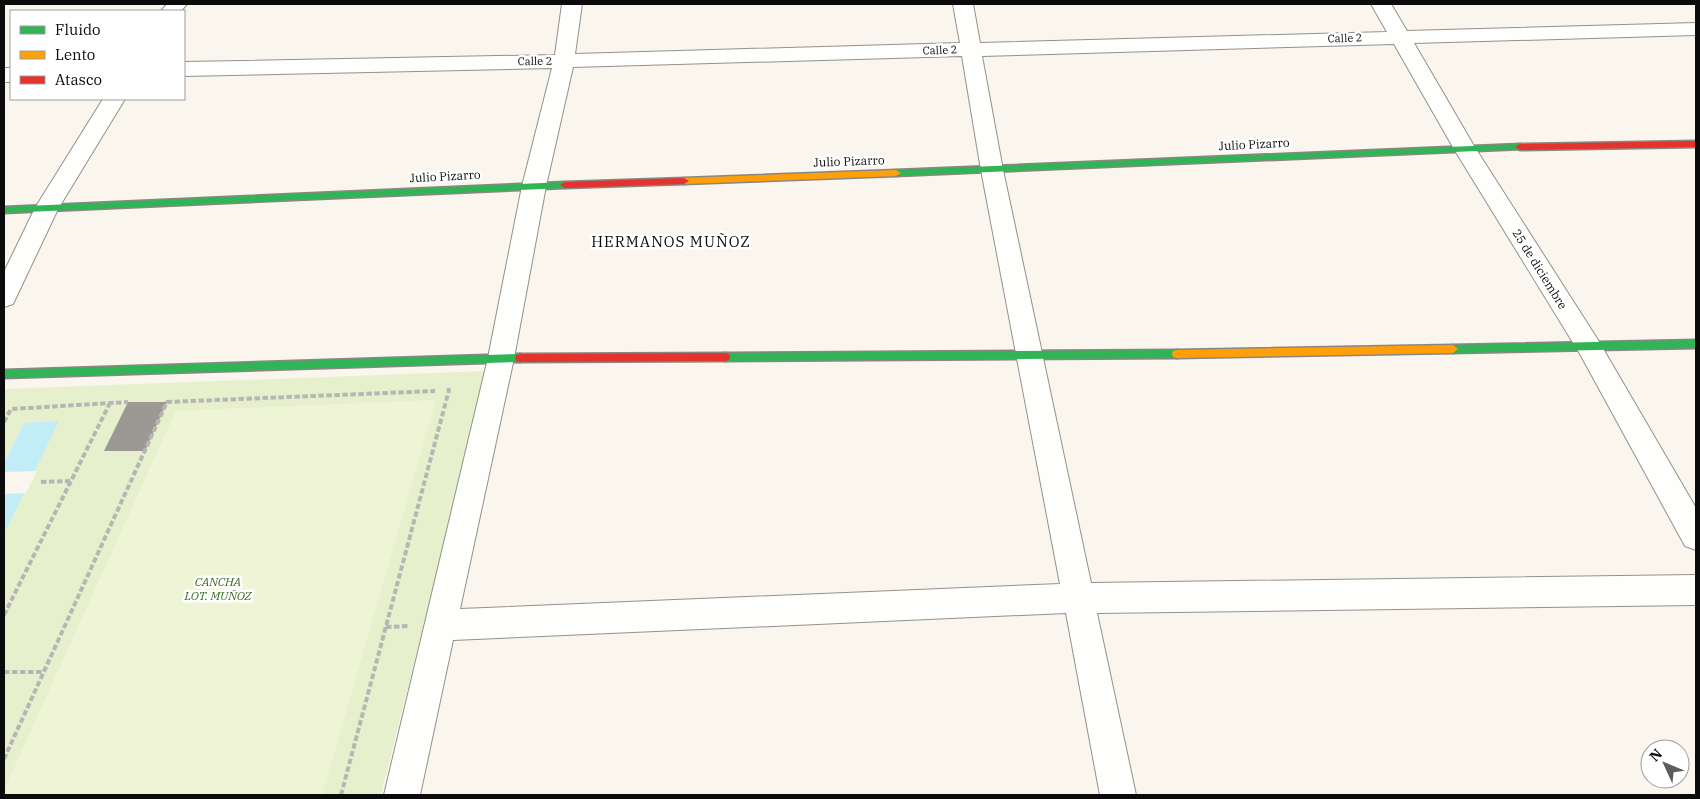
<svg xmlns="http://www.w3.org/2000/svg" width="1700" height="799" viewBox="0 0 1700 799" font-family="'IBM Plex Serif',serif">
<rect width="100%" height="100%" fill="#faf6ee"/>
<path fill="#e7f0cc" d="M487 371 381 795H4V389Z"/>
<path fill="#f0f4d6" d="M436 400 322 795H4V790L176 411Z"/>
<path fill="#c2ecf6" d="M59 421 4 534V463L24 423Z"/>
<path fill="#faf6ee" d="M37 471 26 493 4 494V472Z"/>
<path fill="#9c9894" d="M128 402H167L145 451H104Z"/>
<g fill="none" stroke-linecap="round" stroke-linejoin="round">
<g stroke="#93918d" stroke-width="2">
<g id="street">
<path d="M167 4H187L181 11H161Z"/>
<path d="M562 4H582L575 54 960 43 953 4H973L980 43 1387 32 1371 4H1391L1407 31 1696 23V35L1414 43 1474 146 1598 340 1696 508V550L1685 546 1580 354 1454 149 1394 44 982 56 1003 170 1091 583 1696 575V605L1097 613 1136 795H1100L1066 613 453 640 420 795H384L488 358 522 186 552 68 184 76V62L555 55ZM962 56 981 170 1060 584 460 609 514 358 546 186 573 67Z"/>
<rect x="4" y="68" width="7" height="14"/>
<path d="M103 99H125L58 209 13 304 4 307V272L35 208Z"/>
</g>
</g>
<g stroke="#898784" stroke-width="3">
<g id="fast">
<path d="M1520 144 1525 147 1523 149 896 176 891 173 896 170Z"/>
<path d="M565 182 570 185 565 188 4 213V207Z"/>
<path d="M1696 340V348L1453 353 1448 349 1453 345Z"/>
<path d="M1177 350 1181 351 1182 354 1181 357 1177 358 725 361 721 360 720 357 721 354 725 353Z"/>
<path d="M520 354 524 355 525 358 524 361 520 362 4 378V370Z"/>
</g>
</g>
<g stroke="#898784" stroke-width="3">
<g id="slow">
<path d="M896 170 901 173 896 176 684 184 679 181 684 178Z"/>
<path d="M1453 345 1458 349 1453 353 1177 358 1173 357 1172 354 1173 351 1177 350Z"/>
</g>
</g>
<g stroke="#898784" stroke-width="3">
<g id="jam">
<path d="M1696 141V147L1520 150 1515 147 1520 144Z"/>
<path d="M684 178 689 181 684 184 565 188 560 185 565 182Z"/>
<path d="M725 353 729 354 730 357 729 360 725 361 520 362 516 361 515 358 516 355 520 354Z"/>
</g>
</g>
<g stroke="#b7b6b5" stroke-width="4" stroke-dasharray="5.5 2.5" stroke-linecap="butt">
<path d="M4 422 11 409 128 402"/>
<path d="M41 482 70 481"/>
<path d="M4 615 110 403"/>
<path d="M386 627 408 626"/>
<path d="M4 672H44"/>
<path d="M4 759 167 402 435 391"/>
<path d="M341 795 449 390H446"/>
</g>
<use href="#street" fill="#fefefc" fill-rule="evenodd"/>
<use href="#fast" fill="#30b455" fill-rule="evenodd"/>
<use href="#slow" fill="#ff9f0a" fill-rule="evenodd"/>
<use href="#jam" fill="#e5322d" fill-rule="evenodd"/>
</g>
<g text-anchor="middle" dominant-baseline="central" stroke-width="5" stroke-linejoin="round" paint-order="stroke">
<g font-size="11" fill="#0b0b0b" stroke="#fff">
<text transform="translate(1345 38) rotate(-2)">Calle 2</text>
<text transform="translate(940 50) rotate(-2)">Calle 2</text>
<text transform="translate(535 61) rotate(-1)">Calle 2</text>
</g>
<g font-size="12" fill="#0b0b0b" stroke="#fff">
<text transform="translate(1254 144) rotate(-3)">Julio Pizarro</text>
<text transform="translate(849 161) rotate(-2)">Julio Pizarro</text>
<text transform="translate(445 176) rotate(-3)">Julio Pizarro</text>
<text transform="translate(1540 269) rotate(58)">25 de diciembre</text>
</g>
<g font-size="12" font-style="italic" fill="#336518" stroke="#fff">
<text x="218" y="581">CANCHA<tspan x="218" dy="14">LOT. MUÑOZ</tspan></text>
</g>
<g font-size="15" letter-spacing="1" fill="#0b0b0b" stroke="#fff">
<text x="671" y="241">HERMANOS MUÑOZ</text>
</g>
</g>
<rect width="1700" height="799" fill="none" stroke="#0b0b0b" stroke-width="10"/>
<rect x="10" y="10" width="175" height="90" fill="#ffffff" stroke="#9d9d9d"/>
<rect x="20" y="26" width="25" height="8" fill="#30b455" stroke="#9d9d9d"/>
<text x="55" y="35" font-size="15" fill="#0b0b0b">Fluido</text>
<rect x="20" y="51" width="25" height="8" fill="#ff9f0a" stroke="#9d9d9d"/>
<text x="55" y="60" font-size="15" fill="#0b0b0b">Lento</text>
<rect x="20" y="76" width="25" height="8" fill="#e5322d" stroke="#9d9d9d"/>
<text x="55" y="85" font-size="15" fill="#0b0b0b">Atasco</text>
<g transform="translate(1665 764) rotate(314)"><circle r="24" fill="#ffffff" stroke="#9d9d9d"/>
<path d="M0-4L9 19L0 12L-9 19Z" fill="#5f5d5a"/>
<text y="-8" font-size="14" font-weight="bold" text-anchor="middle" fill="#0b0b0b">N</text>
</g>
</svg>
